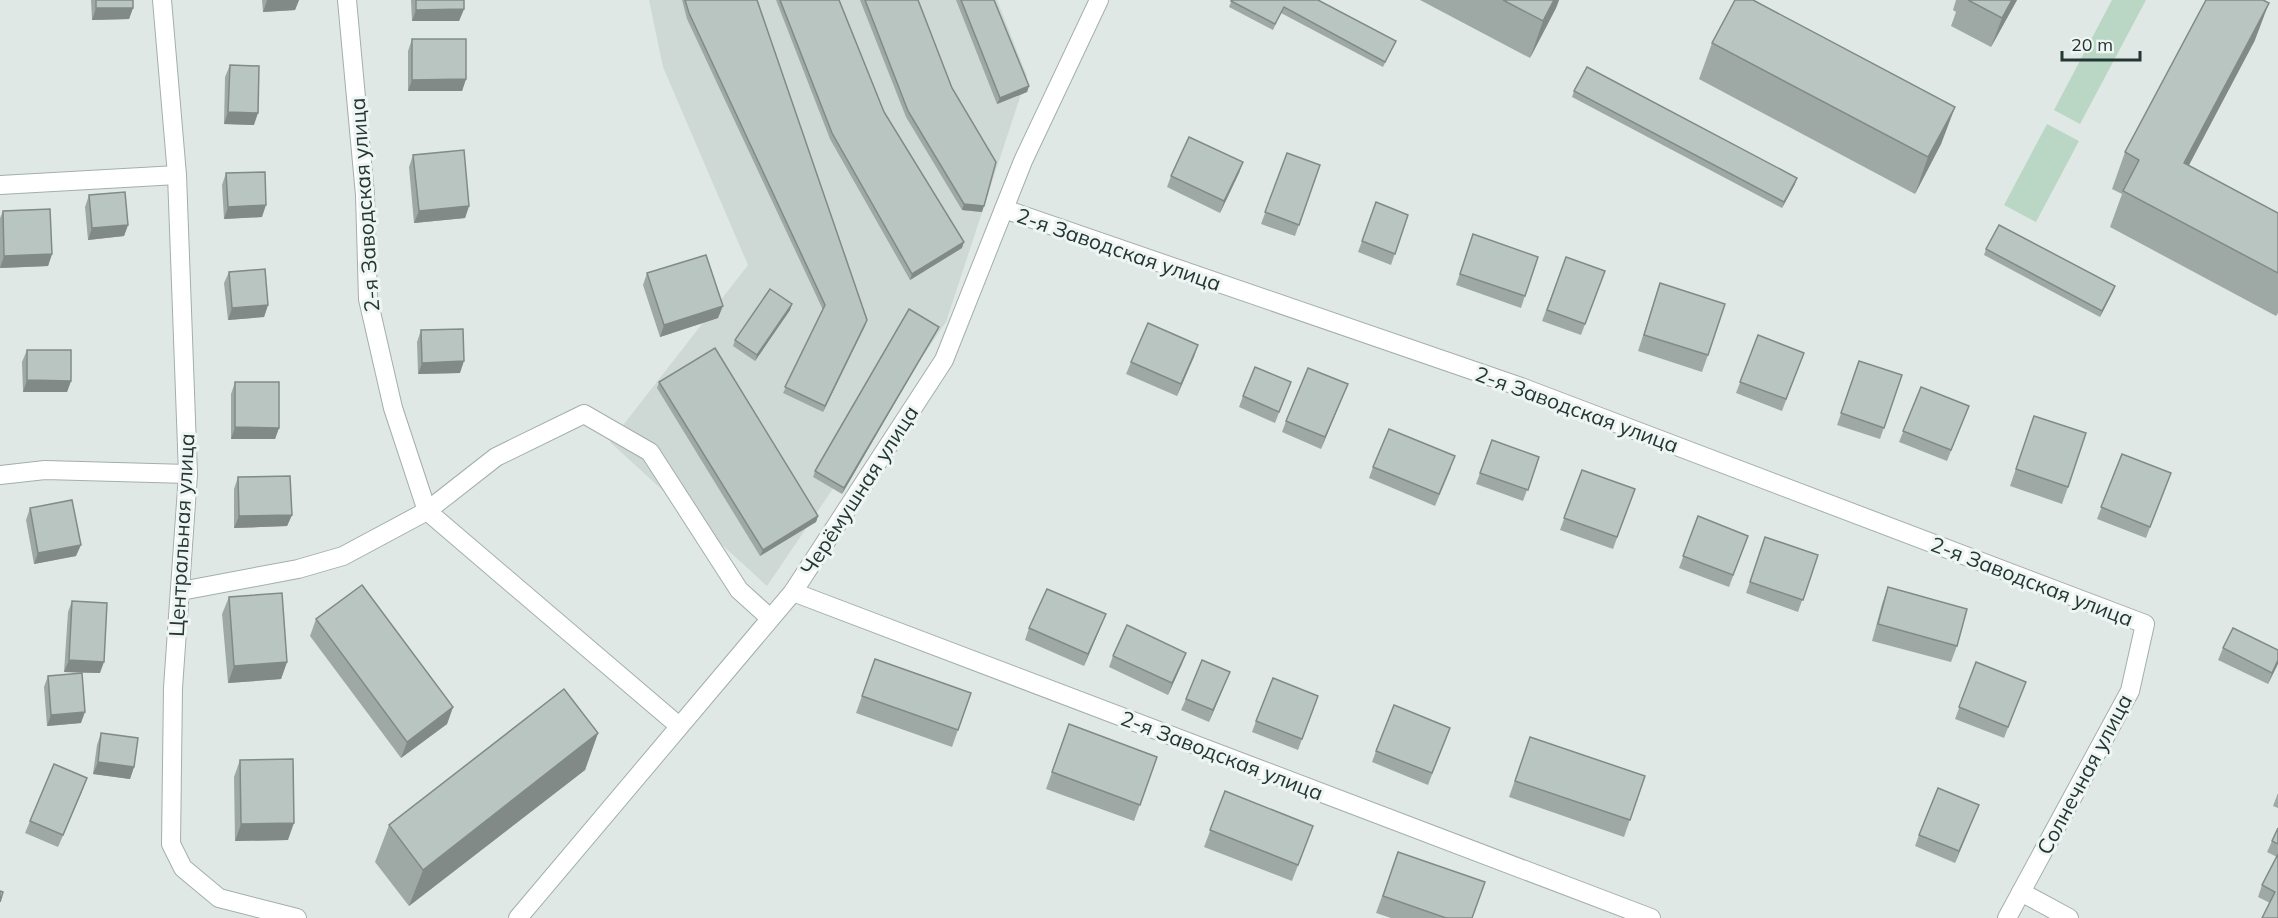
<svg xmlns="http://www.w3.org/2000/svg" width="2278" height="918" viewBox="0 0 2278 918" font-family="Mulish,sans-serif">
<rect width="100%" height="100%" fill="#dfe8e5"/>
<path fill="#ced8d4" d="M649 0H997L1027 76 946 322 767 586 610 442 748 265 663 67Z"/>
<g fill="#bad7c5">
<path d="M2112 0H2146L2080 124 2054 110Z"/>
<path d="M2047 124 2079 141 2036 222 2004 205Z"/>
</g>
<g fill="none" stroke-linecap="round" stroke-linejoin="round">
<g stroke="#a3afac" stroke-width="20">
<g id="street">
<path d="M162 0 177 175 188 474 173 688 171 844 183 868 219 898 297 918"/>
<path d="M347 0 365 195 368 299 393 408 427 511 496 457 584 414 650 452 739 590 770 618"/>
<path d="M0 185 177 175"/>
<path d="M1004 209 1521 387 2145 624 2130 691 2007 918"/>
<path d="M0 475 45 470 188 474"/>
<path d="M181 591 298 569 343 556 427 511 679 726"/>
<path d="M793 592 1651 918"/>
<path d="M2021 892 2069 918"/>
<path d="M518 918 793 592 944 360 1023 161 1099 0"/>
</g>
</g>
<use href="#street" stroke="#fff" stroke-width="18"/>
</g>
<g fill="#9ea9a6">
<path d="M91 0H133V8L129 19 92 20Z"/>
<path d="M262 0H299L295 10 263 12Z"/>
<path d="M411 0H464V9L459 21H412Z"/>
<path d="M682 0H757L867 320 823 412 783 393 823 310 687 19Z"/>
<path d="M776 0H839L884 112 962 248 910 280 830 139Z"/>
<path d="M860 0H918L982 212 962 210 906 117Z"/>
<path d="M956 0H994L1029 86 1027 92 997 104Z"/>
<path d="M1232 0H1318L1396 41 1383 67 1281 13 1273 30 1229 7Z"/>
<path d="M1420 0H1559L1556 8 1530 58Z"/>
<path d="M1956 0H2017L1991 47 1951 26 1956 12 1953 10Z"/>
<path d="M412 39 466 79 462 91H408V51Z"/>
<path d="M2255 40 2189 165 2278 213V313L2276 316 2110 227 2122 194 2112 189 2125 152Z"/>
<path d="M1712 43 1955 107 1941 144 1915 194 1699 79Z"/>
<path d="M230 65 254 125 224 124 225 77Z"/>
<path d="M1574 91 1795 184 1782 208 1572 97Z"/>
<path d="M1287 153 1320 165 1295 236 1261 224Z"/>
<path d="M413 155 469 206 465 218 414 223 409 167Z"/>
<path d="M1243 162 1239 173 1220 213 1167 187 1171 176Z"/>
<path d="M226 173 262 217 224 219 222 185Z"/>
<path d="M89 195 128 225 124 236 88 240 85 207Z"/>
<path d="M1376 202 1408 215 1391 265 1358 252Z"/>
<path d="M3 211 52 254 48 266 0 268V218Z"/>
<path d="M1473 234 1525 296 1521 308 1456 285Z"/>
<path d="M1986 249 2115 286 2100 317 1984 255Z"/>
<path d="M1566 257 1605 271 1581 335 1542 321Z"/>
<path d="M229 272 268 305 264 317 228 320 224 283Z"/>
<path d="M647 273 718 318 660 337 643 285Z"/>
<path d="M1660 283 1708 355 1702 372 1638 351Z"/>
<path d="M792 304 790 310 755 361 733 346 735 340Z"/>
<path d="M421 330 460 373 418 374 417 342Z"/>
<path d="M936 332 842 494 813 477 815 471Z"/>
<path d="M1758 335 1804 353 1782 411 1736 393Z"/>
<path d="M1198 345 1177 396 1126 374 1131 362Z"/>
<path d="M27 350 71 381 67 392H23L22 362Z"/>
<path d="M1859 361 1902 375 1880 439 1837 425Z"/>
<path d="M235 382 279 428 275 439H231V394Z"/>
<path d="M659 382 818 516 816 522 760 556 657 388Z"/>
<path d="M1291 382 1275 423 1239 407 1243 396Z"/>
<path d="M1348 384 1321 449 1282 432 1286 421Z"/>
<path d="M1921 387 1969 406 1947 461 1899 442Z"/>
<path d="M2034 416 2068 487 2062 504 2010 486Z"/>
<path d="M1492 440 1539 457 1523 501 1476 484Z"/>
<path d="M2122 454 2171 473 2146 538 2097 519Z"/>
<path d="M1373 467 1451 468 1435 506 1369 478Z"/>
<path d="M1582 470 1635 489 1613 549 1560 530Z"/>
<path d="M238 477 292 515 287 526 234 528V489Z"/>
<path d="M30 508 76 556 34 564 26 520Z"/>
<path d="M1698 516 1748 536 1729 587 1679 568Z"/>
<path d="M1765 537 1818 555 1798 612 1746 593Z"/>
<path d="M1888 587 1957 646 1951 662 1872 641 1882 604Z"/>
<path d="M229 597 287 662 281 679 228 683 222 614Z"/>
<path d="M72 601 100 673 64 672 68 612Z"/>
<path d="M316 619 453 707 447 724 401 758 310 636Z"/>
<path d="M1101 626 1084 666 1025 640 1029 628Z"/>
<path d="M2223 648 2278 650V663L2268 684 2218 660Z"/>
<path d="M1186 653 1168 695 1109 667 1113 656Z"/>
<path d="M875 659 971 693 952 747 856 713Z"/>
<path d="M1976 662 2026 682 2004 738 1955 719Z"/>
<path d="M48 676 81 723 47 726 44 687Z"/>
<path d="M1225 684 1209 722 1181 710 1186 699Z"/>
<path d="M1318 696 1298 750 1252 732 1256 721Z"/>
<path d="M1069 724 1157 757 1134 821 1046 789Z"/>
<path d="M1450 728 1428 785 1372 762 1376 751Z"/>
<path d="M101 733 134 767 130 779 93 774 97 745Z"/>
<path d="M598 733 585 770 409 906 375 862 389 825Z"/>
<path d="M1530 737 1645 776 1624 837 1509 797Z"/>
<path d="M240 760 288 840 235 841 234 777Z"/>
<path d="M83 789 58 847 25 833 30 821Z"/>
<path d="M1225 791 1313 826 1292 881 1204 847Z"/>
<path d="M2278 793V808L2273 806Z"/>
<path d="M1974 817 1955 863 1915 846 1919 835Z"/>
<path d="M2278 828V918L2270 903 2258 897 2262 885 2277 857 2267 852Z"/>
<path d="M1398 852 1472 918H1391L1376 913Z"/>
</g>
<g fill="#818a87">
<path d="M267 0H299L295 10 263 12Z"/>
<path d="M1554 0H1559L1556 8 1530 58 1543 21Z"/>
<path d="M2012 0H2017L1991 47 2002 18Z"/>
<path d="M2269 3 2255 40 2171 199 2184 163Z"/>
<path d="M96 8H133L129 19 92 20Z"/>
<path d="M464 9 459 21H412L416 10Z"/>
<path d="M466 79 462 91H408L412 80Z"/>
<path d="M1029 86 1027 92 997 104 1000 98Z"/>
<path d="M1955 107 1941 144 1915 194 1928 157Z"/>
<path d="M228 112 258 113 254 125 224 124Z"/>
<path d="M1243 162 1239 173 1220 213 1224 201Z"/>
<path d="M1797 178 1795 184 1782 208 1784 202Z"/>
<path d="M964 204 984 206 982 212 962 210Z"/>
<path d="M266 205 262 217 224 219 228 207Z"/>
<path d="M469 206 465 218 414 223 419 211Z"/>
<path d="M128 225 124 236 88 240 92 228Z"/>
<path d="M964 242 962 248 910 280 912 274Z"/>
<path d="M52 254 48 266 0 268 4 256Z"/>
<path d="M2115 286 2113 292 2100 317 2102 311Z"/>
<path d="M792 304 790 310 755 361 757 355Z"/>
<path d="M268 305 264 317 228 320 232 308Z"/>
<path d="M723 306 718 318 660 337 664 325Z"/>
<path d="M867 320 865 326 823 412 825 406Z"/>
<path d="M939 327 936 332 842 494 844 488Z"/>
<path d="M1198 345 1194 357 1177 396 1181 384Z"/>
<path d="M464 361 460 373 418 374 422 363Z"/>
<path d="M27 380 71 381 67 392H23Z"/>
<path d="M1348 384 1343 396 1321 449 1325 437Z"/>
<path d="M235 427 279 428 275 439H231Z"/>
<path d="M292 515 287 526 234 528 239 516Z"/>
<path d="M818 516 816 522 760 556 763 550Z"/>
<path d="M81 545 76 556 34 564 38 553Z"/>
<path d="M1106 614 1101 626 1084 666 1088 654Z"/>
<path d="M1186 653 1182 664 1168 695 1172 683Z"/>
<path d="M69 660 104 662 100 673 64 672Z"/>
<path d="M2278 660V664L2268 684 2272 673Z"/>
<path d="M287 662 281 679 228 683 234 666Z"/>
<path d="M1230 672 1225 684 1209 722 1213 710Z"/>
<path d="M453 707 447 724 401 758 407 742Z"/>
<path d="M85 712 81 723 47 726 51 715Z"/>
<path d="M598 733 585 770 409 906 423 870Z"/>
<path d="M98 762 134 767 130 779 93 774Z"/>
<path d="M87 778 83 789 58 847 63 835Z"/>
<path d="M1979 805 1974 817 1955 863 1959 851Z"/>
<path d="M294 823 288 840 235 841 241 824Z"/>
</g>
<g fill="#b8c5c1" stroke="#818a87" stroke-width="1.5">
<rect x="96" y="0" width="37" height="8"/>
<path d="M416 0H464V9L416 10Z"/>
<path d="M685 0H757L867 320 825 406 785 387 825 305 689 13Z"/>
<path d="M780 0H839L884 112 964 242 912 274 832 133Z"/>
<path d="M865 0H918L952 88 996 162 984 206 964 204 908 111Z"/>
<path d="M961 0H994L1029 86 1000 98Z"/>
<path d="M1232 0H1318L1396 41 1385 62 1284 7 1275 24 1231 1Z"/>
<path d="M1503 0H1554L1543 21Z"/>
<path d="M1735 0H1753L1955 107 1928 157 1712 43Z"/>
<path d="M1968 0H2012L2002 18Z"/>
<path d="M2206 0H2263L2269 3 2184 163 2278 213V273L2123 191 2139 160 2125 152Z"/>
<path d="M412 39H466V79L412 80Z"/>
<path d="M230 65 259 66 258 113 228 112Z"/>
<path d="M1587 67 1797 178 1784 202 1574 91Z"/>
<path d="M1189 137 1243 162 1224 201 1171 176Z"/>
<path d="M464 150 469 206 419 211 413 155Z"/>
<path d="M1287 153 1320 165 1299 225 1265 212Z"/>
<path d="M265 172 266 205 228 207 226 173Z"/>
<path d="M125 192 128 225 92 228 89 195Z"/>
<path d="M1376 202 1408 215 1395 254 1362 241Z"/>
<path d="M50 209 52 254 4 256 3 211Z"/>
<path d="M1999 225 2115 286 2102 311 1986 249Z"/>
<path d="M1473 234 1538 257 1525 296 1460 274Z"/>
<path d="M706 255 723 306 664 325 647 273Z"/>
<path d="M1566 257 1605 271 1585 324 1547 310Z"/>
<path d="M265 269 268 305 232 308 229 272Z"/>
<path d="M1660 283 1725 304 1708 355 1644 335Z"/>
<path d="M770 289 792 304 757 355 735 340Z"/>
<path d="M909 309 939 327 844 488 815 471Z"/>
<path d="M1148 323 1198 345 1181 384 1131 362Z"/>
<path d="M463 329 464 361 422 363 421 330Z"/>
<path d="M1758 335 1804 353 1786 399 1740 382Z"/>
<path d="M715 348 818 516 763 550 659 382Z"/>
<path d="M27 350H71V381L27 380Z"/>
<path d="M1859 361 1902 375 1884 428 1841 413Z"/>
<path d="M1255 367 1291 382 1279 412 1243 396Z"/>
<path d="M1308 368 1348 384 1325 437 1286 421Z"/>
<path d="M235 382H279V428L235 427Z"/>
<path d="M1921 387 1969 406 1951 450 1903 431Z"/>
<path d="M2034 416 2086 433 2068 487 2016 469Z"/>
<path d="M1389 429 1455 456 1439 494 1373 467Z"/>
<path d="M1492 440 1539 457 1528 490 1480 473Z"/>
<path d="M2122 454 2171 473 2150 527 2101 507Z"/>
<path d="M1582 470 1635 489 1617 537 1564 518Z"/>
<path d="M290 476 292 515 239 516 238 477Z"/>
<path d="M72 500 81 545 38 553 30 508Z"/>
<path d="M1698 516 1748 536 1733 575 1683 556Z"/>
<path d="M1765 537 1818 555 1803 600 1750 582Z"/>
<path d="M362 585 453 707 407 742 316 619Z"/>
<path d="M1888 587 1967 609 1957 646 1878 624Z"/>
<path d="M1047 589 1106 614 1088 654 1029 628Z"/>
<path d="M282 593 287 662 234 666 229 597Z"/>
<path d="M72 601 107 603 104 662 69 660Z"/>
<path d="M1127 625 1186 653 1172 683 1113 656Z"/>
<path d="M2233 628 2278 650V660L2272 673 2223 648Z"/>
<path d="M875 659 971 693 958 730 862 696Z"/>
<path d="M1202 660 1230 672 1213 710 1186 699Z"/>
<path d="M1976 662 2026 682 2008 727 1959 707Z"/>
<path d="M82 673 85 712 51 715 48 676Z"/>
<path d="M1273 678 1318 696 1302 739 1256 721Z"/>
<path d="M564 689 598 733 423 870 389 825Z"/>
<path d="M1394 705 1450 728 1432 773 1376 751Z"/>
<path d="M1069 724 1157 757 1140 805 1052 772Z"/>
<path d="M101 733 138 738 134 767 98 762Z"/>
<path d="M1530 737 1645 776 1630 820 1515 781Z"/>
<path d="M293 759 294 823 241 824 240 760Z"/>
<path d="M54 764 87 778 63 835 30 821Z"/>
<path d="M1938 788 1979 805 1959 851 1919 835Z"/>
<path d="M1225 791 1313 826 1298 865 1210 830Z"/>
<path d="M2278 828V844L2272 841Z"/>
<path d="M1398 852 1485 882 1472 918H1446L1383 896Z"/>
<path d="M2278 854V918H2262L2275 892 2262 885Z"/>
<path d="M0 891 3 892 0 902Z"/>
</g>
<g text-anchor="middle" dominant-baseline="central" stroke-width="6" stroke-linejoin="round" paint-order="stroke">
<g font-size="21" fill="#223633" stroke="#eff5f3">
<text transform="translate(364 205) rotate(-94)">2-я Заводская улица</text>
<text transform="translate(1119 249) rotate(19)">2-я Заводская улица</text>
<text transform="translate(1577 409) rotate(20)">2-я Заводская улица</text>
<text transform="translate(859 490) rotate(-57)">Черёмушная улица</text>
<text transform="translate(181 535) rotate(-87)">Центральная улица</text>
<text transform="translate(2032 581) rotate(21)">2-я Заводская улица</text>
<text transform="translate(1222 755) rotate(21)">2-я Заводская улица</text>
<text transform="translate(2084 774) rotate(-62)">Солнечная улица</text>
</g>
</g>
<path d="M2062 51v9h78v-9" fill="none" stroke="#223633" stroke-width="3"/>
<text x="2071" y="51" font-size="18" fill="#223633" stroke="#eff5f3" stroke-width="4.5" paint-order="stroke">20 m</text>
</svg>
